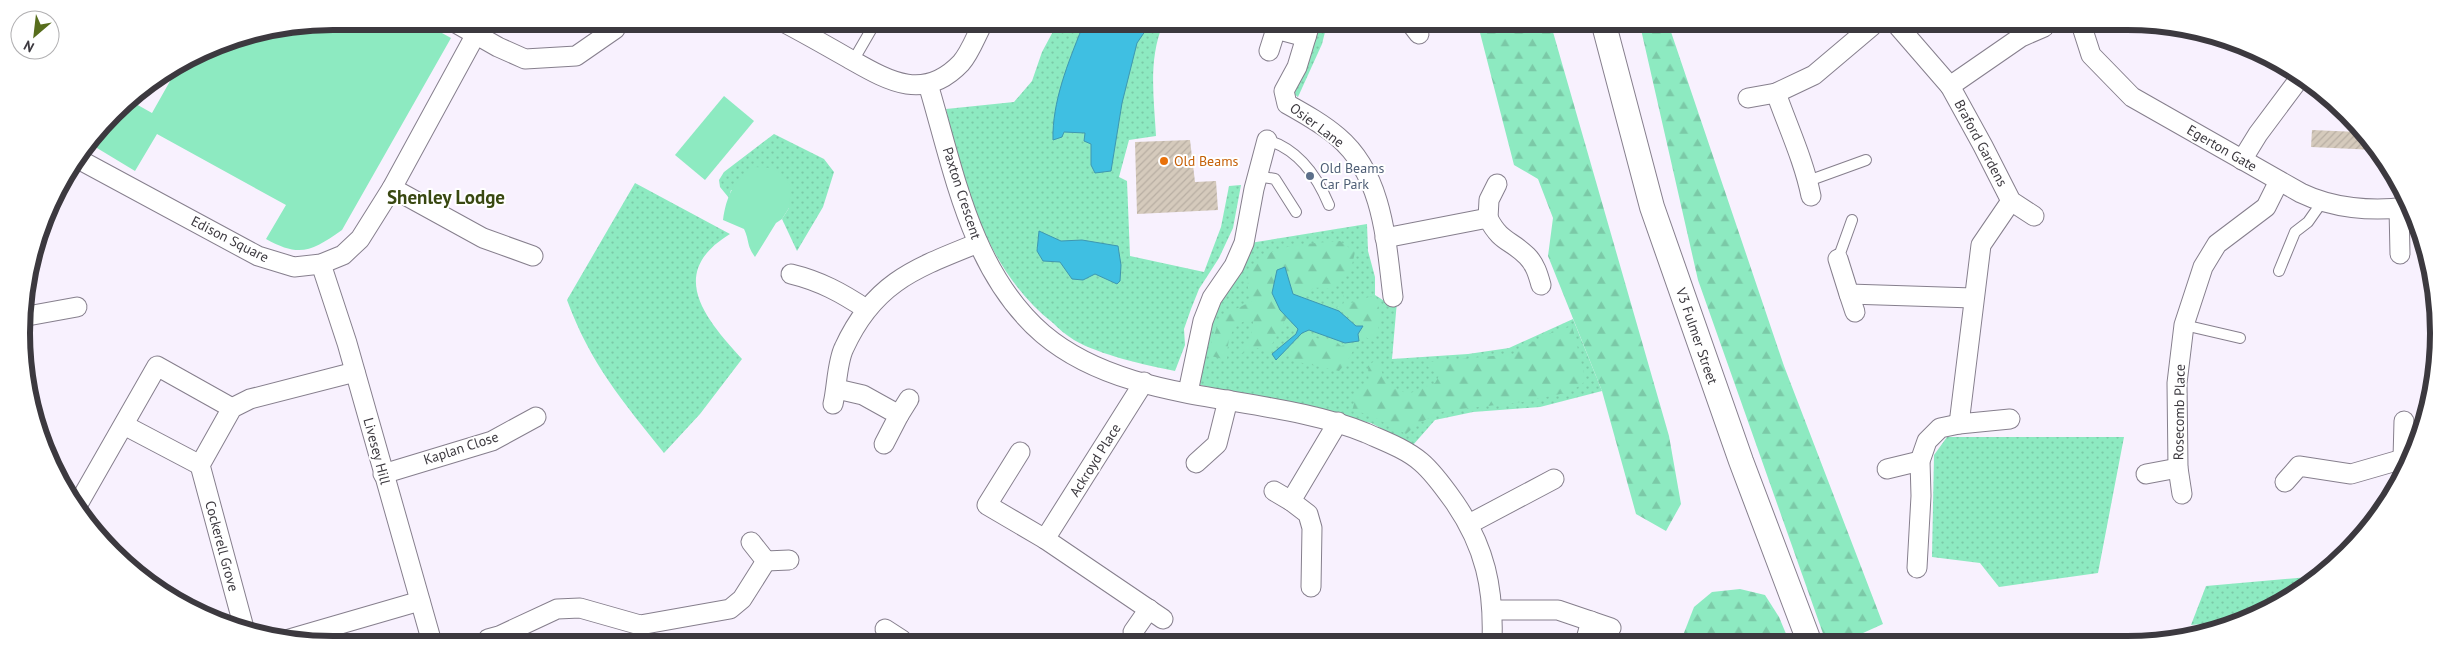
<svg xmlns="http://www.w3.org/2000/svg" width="2460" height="666" viewBox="0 0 2460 666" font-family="'PT Sans',sans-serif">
<defs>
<pattern id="grass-dots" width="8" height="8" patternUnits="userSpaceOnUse" patternTransform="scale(1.25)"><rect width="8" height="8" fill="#8deac1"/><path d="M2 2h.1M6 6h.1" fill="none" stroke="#7bc9a7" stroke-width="1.8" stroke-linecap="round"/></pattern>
<pattern id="forest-firs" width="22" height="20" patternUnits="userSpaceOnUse" patternTransform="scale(1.25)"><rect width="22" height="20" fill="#8deac1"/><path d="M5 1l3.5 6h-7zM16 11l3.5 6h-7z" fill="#7bc9a7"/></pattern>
<pattern id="building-hatch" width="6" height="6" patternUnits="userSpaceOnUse" patternTransform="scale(1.25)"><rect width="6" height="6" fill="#d5cabc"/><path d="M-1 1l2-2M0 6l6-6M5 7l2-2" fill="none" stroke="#b8aea3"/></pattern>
</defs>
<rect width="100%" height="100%" fill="#f8f1fe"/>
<g fill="url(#grass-dots)">
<path d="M1057 24H1163C1148 60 1154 98 1156 136L1129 140 1119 177 1127 181 1130 256 1204 272 1221 227 1229 186 1241 185 1233 228 1219 258 1199 289 1191 309 1184 329 1185 345 1175 371C1145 365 1100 355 1074 340 1066 335 1059 329 1053 323 987 271 964 187 946 109L1014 102 1032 81 1042 52Z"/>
<path d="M1311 24H1327L1322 44 1298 97 1290 91Z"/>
<path d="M774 134 824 159 834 172 823 207 797 251 782 219 789 208 731 190 729 198 720 187 719 180 724 172Z"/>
<path d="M635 183 730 234C666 273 705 318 742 359L700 414 664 453C623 402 590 363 567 300Z"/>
<path d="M1367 224 1368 251 1375 277V295L1386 302 1397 301 1392 359 1468 354 1509 348 1573 319 1602 391 1540 407 1473 412 1435 420 1413 445 1371 423 1200 385 1203 352 1217 304 1237 279 1250 243Z"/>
<path d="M1947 437H2124L2098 573 1999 587 1980 563 1932 557 1934 455Z"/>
<path d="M2320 576 2265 613 2237 621 2191 625 2206 586Z"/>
</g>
<g fill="url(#forest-firs)">
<path d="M1478 25H1551L1669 436 1681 504 1666 531 1636 514 1602 391 1548 256 1553 218 1538 179 1514 165Z"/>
<path d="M1640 25 1669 26 1784 366 1883 624 1843 642H1826L1698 280Z"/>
<path d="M1340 241 1355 252 1351 269 1331 289C1326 289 1320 287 1315 288 1297 293 1276 336 1268 353L1258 348 1239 354 1251 335 1254 317C1230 325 1228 336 1227 360L1207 355 1217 327 1226 314 1252 301C1250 296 1247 288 1248 282 1249 243 1311 244 1340 241Z"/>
<path d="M1344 295 1342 306 1372 296C1385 314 1380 323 1374 342L1362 335C1354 347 1350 360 1339 371L1289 360V354L1307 334 1321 340 1332 338 1341 346 1355 343 1362 331 1361 321 1350 318 1337 308Z"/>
<path d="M1572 326 1586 381 1570 392 1522 402 1444 411 1419 423 1406 434 1368 414 1352 411 1357 393 1369 383 1368 366 1378 358C1383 381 1387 385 1408 394L1435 383 1439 376 1426 365 1431 362 1513 354 1543 336Z"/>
<path d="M1740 589 1765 595 1779 617 1789 641H1683L1682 638 1694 607 1712 592Z"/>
</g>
<g fill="#8deac1">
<path d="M333 21 422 22 451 38 342 230C312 251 300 258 266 239L286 205 157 134 135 171 92 145 127 99 152 113 178 67 214 45Z"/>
<path d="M724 96 754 121 705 180 675 155Z"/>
<path d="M753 167 773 168 784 176 791 187 789 208 782 219 776 223 755 257C746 244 750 242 744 229L723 220C726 197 734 180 753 167Z"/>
</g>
<g fill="#3fbfe2" stroke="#3e97b1">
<path d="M1086 24H1150L1137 43 1122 103 1111 171 1095 173 1091 165V144L1084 141 1085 133 1064 132 1062 137 1053 140C1052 102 1068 63 1082 28Z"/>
<path d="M1039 231 1061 241 1082 240 1118 246 1121 265 1120 281 1117 284 1095 274 1083 280 1072 279 1060 262 1043 261 1037 251Z"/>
<path d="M1285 267 1293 294 1339 311 1356 326H1363L1358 334 1359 341 1345 343 1309 330 1302 333 1276 360 1272 354 1296 334 1298 329 1280 310 1272 293 1277 270Z"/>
</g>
<g fill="url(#building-hatch)">
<path d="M2312 130 2358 132 2376 150 2311 147Z"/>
<path d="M1190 140 1195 182 1216 181 1218 210 1137 214 1135 142Z"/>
</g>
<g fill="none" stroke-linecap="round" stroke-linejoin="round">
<g stroke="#867f8d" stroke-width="12">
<g id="service">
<path d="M853 61 875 23"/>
<path d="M1267 140C1298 149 1317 176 1329 205"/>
<path d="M1257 176 1275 179 1296 212"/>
<path d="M1808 181 1866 160"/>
<path d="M1838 259 1852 220"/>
<path d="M2279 271 2295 232 2308 222 2322 202"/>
<path d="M2184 325 2240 338"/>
</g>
</g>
<g stroke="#867f8d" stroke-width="21">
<g id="minor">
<path d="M454 22 498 47 525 59 576 56 615 29 619 22"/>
<path d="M785 23C806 34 827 46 848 58 887 80 923 103 961 63 970 53 976 36 983 23"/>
<path d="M1278 24 1276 29 1306 37"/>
<path d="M1310 24 1297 67 1284 91 1287 104C1305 114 1323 124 1338 137 1384 176 1386 243 1393 297"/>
<path d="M1412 25 1419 34"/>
<path d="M1898 26 1950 86 2021 37 2044 27"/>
<path d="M2082 27 2091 55 2132 97 2301 193C2332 208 2372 212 2406 207"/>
<path d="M1269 51 1276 29"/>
<path d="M928 84C954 171 971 272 1043 334 1129 407 1266 392 1366 433 1384 441 1406 449 1421 462 1434 473 1445 489 1455 503 1485 547 1494 588 1492 641"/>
<path d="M1950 86 1983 146 2011 201 2034 216"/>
<path d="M1776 93C1788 127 1804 161 1811 196"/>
<path d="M1748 98 1776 93 1814 75 1872 26"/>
<path d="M80 160 258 256 294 267 321 264 343 255 360 239 392 188 476 34"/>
<path d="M2242 160 2258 134 2302 75"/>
<path d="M392 188 483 238 533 256"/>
<path d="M2399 208 2400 254"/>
<path d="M1488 218 1489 200 1497 184"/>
<path d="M1385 238 1488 218C1501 243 1510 239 1527 256 1535 264 1538 274 1541 285"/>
<path d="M1838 259 1849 294 1973 298"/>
<path d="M321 264 347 343 431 639"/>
<path d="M791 274C820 281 842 293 866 309"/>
<path d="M1849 294 1855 312"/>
<path d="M22 317 77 307"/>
<path d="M837 389 863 395 899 415 884 444"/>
<path d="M1188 392 1203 321 1212 298 1234 266 1244 243 1254 189 1267 140"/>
<path d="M833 404C837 387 837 362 844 348 874 282 916 268 978 243"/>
<path d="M899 415 909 399"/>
<path d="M2010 419 1959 424 1981 245 2011 201"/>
<path d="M124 425 200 465"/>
<path d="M1020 452 987 505 1045 539 1163 619"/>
<path d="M2403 459 2404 421"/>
<path d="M1196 463 1217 444 1228 400"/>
<path d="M1887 469 1920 461"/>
<path d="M383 474 492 441 536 417"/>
<path d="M2146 474 2178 468"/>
<path d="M2285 482 2299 466 2351 474 2403 459 2408 460"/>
<path d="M1274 491 1291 501"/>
<path d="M2182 494 2178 468 2177 383 2184 325 2203 267 2217 244 2266 207 2279 181"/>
<path d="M77 506 157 366 232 408"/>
<path d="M1469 524 1554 479"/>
<path d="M1045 539 1144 382"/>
<path d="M766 561 789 560"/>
<path d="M1917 568 1921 496 1920 461 1927 441 1940 428 1959 424"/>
<path d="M1311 587 1312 528 1308 514 1291 501 1338 422"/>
<path d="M1493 610H1558L1611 628"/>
<path d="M244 628 200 465 232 408 250 399 355 372"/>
<path d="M885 629 902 640"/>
<path d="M1133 632 1149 609"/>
<path d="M289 639 420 601"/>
<path d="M488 639 499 636 557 609 580 608 640 625 730 609 742 599 766 561 751 542"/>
<path d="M1586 639 1591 621"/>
</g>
</g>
<g stroke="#867f8d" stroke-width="26">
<path id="tertiary" d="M1604 25 1652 207 1741 461 1809 641"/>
</g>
<use href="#service" stroke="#fff" stroke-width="10"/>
<use href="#minor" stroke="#fff" stroke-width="19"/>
<use href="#tertiary" stroke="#fff" stroke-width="24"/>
</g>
<circle fill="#e8710a" stroke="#fff" stroke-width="2" cx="1164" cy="161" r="5"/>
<circle fill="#5c6f8a" stroke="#fff" stroke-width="2" cx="1310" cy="176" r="5"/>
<g text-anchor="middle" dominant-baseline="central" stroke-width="4" stroke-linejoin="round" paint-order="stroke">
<g font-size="14" fill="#3c393f" stroke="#fff">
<text transform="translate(1317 125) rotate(37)">Osier Lane</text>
<text transform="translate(1981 143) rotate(62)">Braford Gardens</text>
<text transform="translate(2222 148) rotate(30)">Egerton Gate</text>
<text transform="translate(962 193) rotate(72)">Paxton Crescent</text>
<text transform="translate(230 239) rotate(27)">Edison Square</text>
<text transform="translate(1697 336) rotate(71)">V3 Fulmer Street</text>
<text transform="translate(2179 412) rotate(-89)">Rosecomb Place</text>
<text transform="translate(461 448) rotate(-18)">Kaplan Close</text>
<text transform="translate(377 451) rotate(75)">Livesey Hill</text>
<text transform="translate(1095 460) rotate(-58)">Ackroyd Place</text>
<text transform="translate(222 546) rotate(75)">Cockerell Grove</text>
</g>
<g font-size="14" fill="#c56008" stroke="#fff" text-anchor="start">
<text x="1174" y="161">Old Beams</text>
</g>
<g font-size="14" fill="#4e5e75" stroke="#fff" text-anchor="start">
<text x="1320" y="168">Old Beams<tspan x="1320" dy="16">Car Park</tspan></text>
</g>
<g font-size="19" font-weight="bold" fill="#394811" stroke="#fff">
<text x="446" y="197">Shenley Lodge</text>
</g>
</g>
<path d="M0 0H2460V666H0ZM333 30H2127A303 303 0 0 1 2430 333V333A303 303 0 0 1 2127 636H333A303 303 0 0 1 30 333V333A303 303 0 0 1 333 30Z" fill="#fff" fill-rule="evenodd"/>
<path fill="none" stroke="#3c393f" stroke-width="6" d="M333 30H2127A303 303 0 0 1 2430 333V333A303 303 0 0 1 2127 636H333A303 303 0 0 1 30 333V333A303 303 0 0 1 333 30Z"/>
<g transform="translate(35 35) rotate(208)"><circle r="24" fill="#ffffff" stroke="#b1b0b2"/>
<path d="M0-4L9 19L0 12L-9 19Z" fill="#576d1c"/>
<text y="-8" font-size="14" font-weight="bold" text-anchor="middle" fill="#3c393f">N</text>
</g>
</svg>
